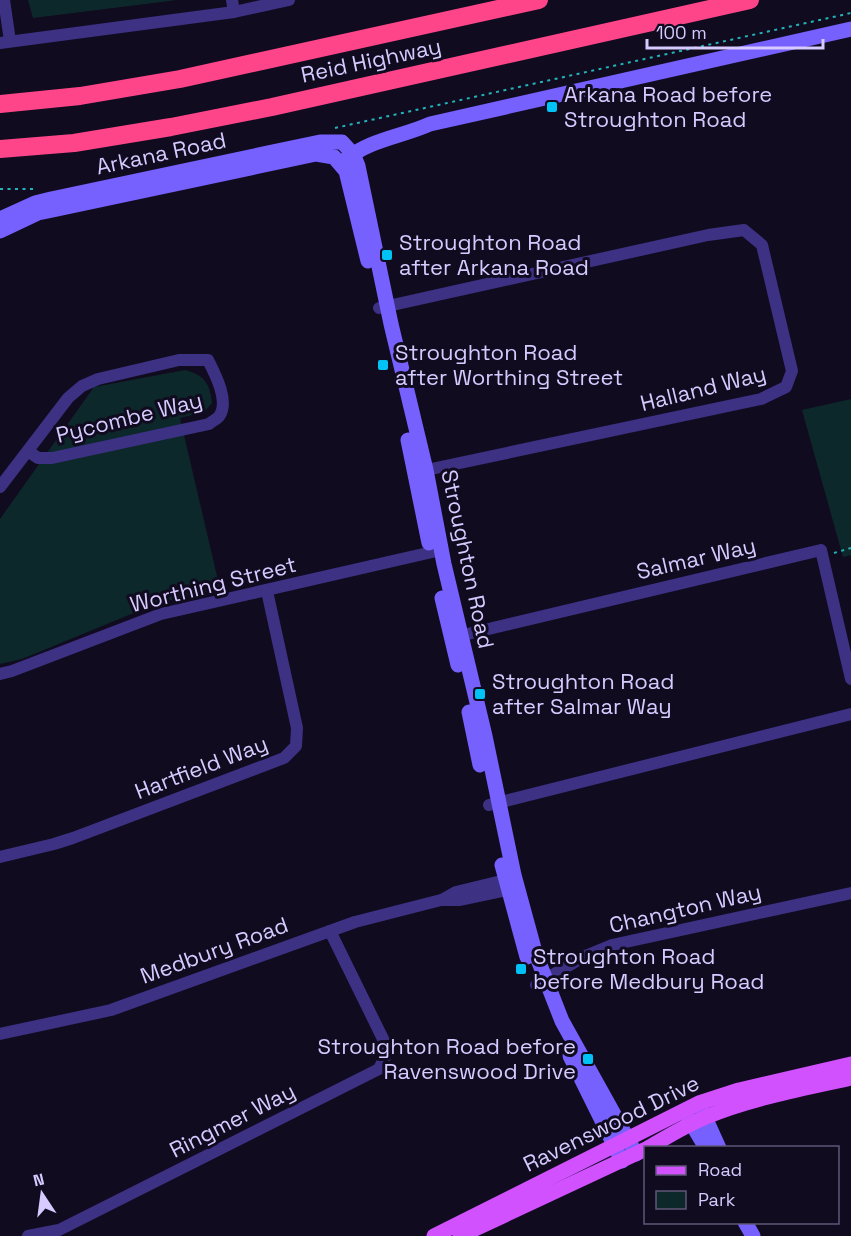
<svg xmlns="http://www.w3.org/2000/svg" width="851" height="1236" viewBox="0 0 851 1236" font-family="'Space Grotesk',sans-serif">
<rect width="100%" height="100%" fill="#110b20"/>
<g fill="#0d282b">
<path d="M28 0H177L33 18Z"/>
<path d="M185 370C204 375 210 383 212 403L204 412 180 418 220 589 158 603 22 659 0 664V519L94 387Z"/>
<path d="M851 399V555L843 557 802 410Z"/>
</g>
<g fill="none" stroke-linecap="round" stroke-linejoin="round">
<g stroke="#22b3bb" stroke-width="2" stroke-dasharray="3 4.5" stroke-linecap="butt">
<path d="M335 128 851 13"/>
<path d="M0 189H33"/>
<path d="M834 553 851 548"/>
</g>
<g stroke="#3d3184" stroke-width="12">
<path d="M4 0 10 41"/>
<path d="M232 0 234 12"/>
<path d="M0 43 234 12 289 0"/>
<path d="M379 308 708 235 744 230 762 245 792 371 786 387 761 399 417 472"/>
<path d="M0 487 68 398 82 386 98 379 179 360H208C215 374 229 400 220 415 218 419 212 421 209 424L52 458H38L28 451"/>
<path d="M455 637 821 550 851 679"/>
<path d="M0 674 12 671 161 614 441 550"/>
<path d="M489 805 851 714"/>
<path d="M0 857 54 844 73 838 284 758 296 746 297 728 267 591"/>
<path d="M442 900 456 892 514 878"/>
<path d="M536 985 583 957 612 945 851 893"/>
<path d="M0 1034 111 1010 355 922 441 900H459L517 888"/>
<path d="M28 1236 59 1230 379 1069 385 1057V1043L330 931"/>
</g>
<g stroke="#7661ff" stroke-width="15">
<path d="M345 160C371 139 401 137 430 124L851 29"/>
<path d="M0 219 35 203 51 199 320 142H342L353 154 358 166 391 324 426 470 444 564 485 736 514 875 535 952 562 1021 636 1154"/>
<path d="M0 231 38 213 48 211 316 154 334 157 346 171 368 261"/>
<path d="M408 440 429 543"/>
<path d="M442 598 458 665"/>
<path d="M469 712 480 765"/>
<path d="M502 865 527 957"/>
<path d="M570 1056 622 1161"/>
<path d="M700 1106 719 1148"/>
<path d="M686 1114 706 1148"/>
<path d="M745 1222 753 1236"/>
</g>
<g stroke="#d151ff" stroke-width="15">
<path d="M648 1148C667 1137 686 1125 706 1117 752 1098 803 1089 851 1078"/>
<path d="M434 1236 699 1103 739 1090 851 1064"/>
<path d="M460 1236 646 1149"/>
</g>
<g stroke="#ff458a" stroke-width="18">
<path d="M0 104 80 96 180 79 539 0"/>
<path d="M0 149 74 143 171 127 272 107 750 0"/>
</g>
</g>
<g fill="#00c2f5" stroke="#110b20" stroke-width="2">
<rect x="546" y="101" width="12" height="12" rx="3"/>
<rect x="381" y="249" width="12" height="12" rx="3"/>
<rect x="377" y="359" width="12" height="12" rx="3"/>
<rect x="474" y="688" width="12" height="12" rx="3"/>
<rect x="515" y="963" width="12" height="12" rx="3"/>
<rect x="582" y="1053" width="12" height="12" rx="3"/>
</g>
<g text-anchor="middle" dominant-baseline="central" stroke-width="6" stroke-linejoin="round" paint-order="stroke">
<g font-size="22" fill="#d6caff" stroke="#110b20">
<text transform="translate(371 60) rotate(-12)">Reid Highway</text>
<text transform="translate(161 153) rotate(-12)">Arkana Road</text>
<text transform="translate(703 388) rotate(-14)">Halland Way</text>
<text transform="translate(129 417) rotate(-14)">Pycombe Way</text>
<text transform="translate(696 558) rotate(-13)">Salmar Way</text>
<text transform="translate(468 559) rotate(78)">Stroughton Road</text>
<text transform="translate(213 584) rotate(-14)">Worthing Street</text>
<text transform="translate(201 767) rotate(-21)">Hartfield Way</text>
<text transform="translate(685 908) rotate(-13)">Changton Way</text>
<text transform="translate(214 950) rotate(-20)">Medbury Road</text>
<text transform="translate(232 1120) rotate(-27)">Ringmer Way</text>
<text transform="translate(611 1123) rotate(-26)">Ravenswood Drive</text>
</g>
<g font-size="22" fill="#d6caff" stroke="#110b20" text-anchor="start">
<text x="564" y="94">Arkana Road before<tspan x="564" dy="25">Stroughton Road</tspan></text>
<text x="399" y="242">Stroughton Road<tspan x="399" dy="25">after Arkana Road</tspan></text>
<text x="395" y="352">Stroughton Road<tspan x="395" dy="25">after Worthing Street</tspan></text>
<text x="492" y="681">Stroughton Road<tspan x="492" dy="25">after Salmar Way</tspan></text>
<text x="533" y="956">Stroughton Road<tspan x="533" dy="25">before Medbury Road</tspan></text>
<text x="576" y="1046" text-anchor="end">Stroughton Road before<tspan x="576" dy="25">Ravenswood Drive</tspan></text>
</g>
</g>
<rect x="644" y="1146" width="195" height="78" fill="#110b20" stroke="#605779" stroke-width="1.5"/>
<rect x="656" y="1166" width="30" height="9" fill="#d151ff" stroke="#605779" stroke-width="1.5"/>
<text x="698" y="1176" font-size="18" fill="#d6caff">Road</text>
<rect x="656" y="1191" width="30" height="18" fill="#0d282b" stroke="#605779" stroke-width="1.5"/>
<text x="698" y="1206" font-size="18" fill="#d6caff">Park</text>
<g transform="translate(42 1194) rotate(347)" stroke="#110b20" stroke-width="4.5" paint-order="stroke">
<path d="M0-4.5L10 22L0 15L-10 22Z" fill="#d6caff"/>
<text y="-9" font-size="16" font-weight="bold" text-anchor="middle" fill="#d6caff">N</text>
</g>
<path d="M647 39v9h176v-9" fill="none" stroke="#d6caff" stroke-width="3"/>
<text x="656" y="39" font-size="18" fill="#d6caff" stroke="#110b20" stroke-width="4.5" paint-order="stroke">100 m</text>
</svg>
